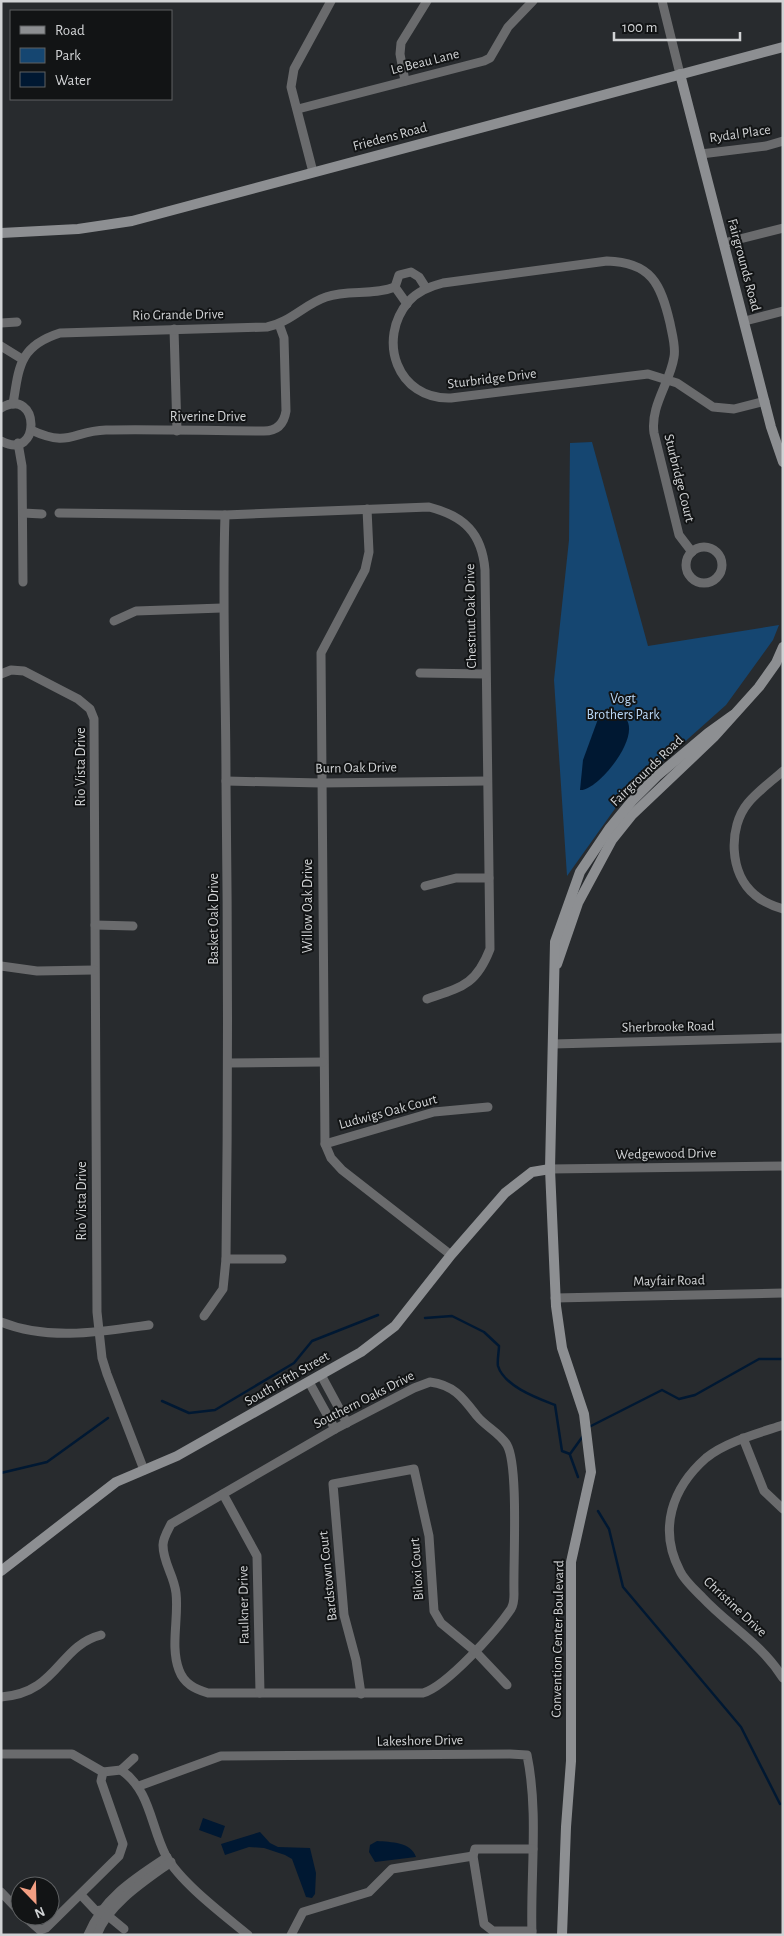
<svg xmlns="http://www.w3.org/2000/svg" width="784" height="1936" viewBox="0 0 784 1936" font-family="'Alegreya Sans',sans-serif">
<rect width="100%" height="100%" fill="#282b2e"/>
<path fill="#154671" d="M592 442 648 646 779 625 773 640 726 705 624 796 567 876 554 680 569 540 570 443Z"/>
<g fill="#001832">
<path d="M616 713C654 722 599 792 580 790L583 760 598 719 607 714Z"/>
<path d="M203 1818 225 1826 221 1838 199 1830Z"/>
<path d="M260 1832 270 1843 278 1847 310 1848 316 1873 315 1894 312 1898 306 1897 292 1859 285 1855 264 1848 249 1847 225 1855 221 1844Z"/>
<path d="M377 1841C391 1842 411 1842 416 1857L375 1862 369 1852 370 1845Z"/>
</g>
<g fill="none" stroke-linecap="round" stroke-linejoin="round">
<g stroke="#001832" stroke-width="2.5">
<path d="M425 1318 452 1316 484 1332 499 1346C499 1352 497 1360 498 1366 504 1386 537 1398 555 1405L562 1451 570 1454 583 1436"/>
<path d="M162 1401 189 1413 215 1410 294 1363 312 1341 378 1315"/>
<path d="M589 1427 662 1390 679 1399 695 1395 759 1359H783"/>
<path d="M570 1455 578 1477"/>
<path d="M1 1473 47 1462 108 1418"/>
<path d="M598 1511 609 1529 623 1587 741 1727 780 1804"/>
</g>
<g stroke="#6a6b6d" stroke-width="9">
<path d="M662 1 680 74"/>
<path d="M405 81 400 54 401 43 427 1"/>
<path d="M298 109 484 61 490 58 508 27 533 1"/>
<path d="M701 154 766 146 783 141"/>
<path d="M313 172 291 87 294 69 331 1"/>
<path d="M724 243 783 228"/>
<path d="M407 304 395 287 399 275 411 272 419 277 426 288"/>
<path d="M745 321 783 311"/>
<path d="M1 323 17 322"/>
<path d="M174 329 177 431"/>
<path d="M1 346 22 359"/>
<path d="M13 404C19 367 19 346 60 333L267 327C289 323 305 304 326 297 348 289 372 296 395 287"/>
<path d="M1 408C40 385 42 463 1 441"/>
<path d="M31 430C70 448 72 431 106 430 159 429 211 431 264 431 277 431 284 424 286 411L284 338 279 324"/>
<path d="M18 443 22 466 23 582"/>
<path d="M367 509 369 552 365 570 321 653 325 1144 331 1158 342 1170 451 1255"/>
<path d="M23 513 42 514"/>
<path d="M59 513 225 515 429 507C464 516 482 533 485 570L490 949C476 985 462 987 427 999"/>
<circle cx="704" cy="565" r="18"/>
<path d="M692 552 679 535 654 433C650 406 670 383 674 357 676 346 672 334 670 323 661 284 651 262 607 261L443 283C431 286 418 291 409 301 376 339 397 400 451 398L648 374 677 383 713 407 734 409 765 401"/>
<path d="M114 621 136 611 222 608"/>
<path d="M420 673 485 674"/>
<path d="M1 674 11 670 24 671 78 699 90 709 94 719 97 1312 102 1358 107 1374 144 1470"/>
<path d="M783 771C772 781 758 791 748 803 728 827 729 874 755 895 763 902 773 906 783 909"/>
<path d="M226 781 321 783 486 781"/>
<path d="M425 886 456 878H489"/>
<path d="M95 925 133 926"/>
<path d="M1 966 37 971 94 970"/>
<path d="M553 1044 783 1038"/>
<path d="M228 1063 323 1062"/>
<path d="M325 1144 434 1112 488 1107"/>
<path d="M550 1169 783 1166"/>
<path d="M226 1259H282"/>
<path d="M555 1298 783 1293"/>
<path d="M204 1316 223 1289 226 1259C228 1101 228 942 226 783 226 694 222 605 225 515"/>
<path d="M1 1322C48 1341 100 1332 149 1325"/>
<path d="M321 1375 347 1423"/>
<path d="M309 1382 335 1429"/>
<path d="M430 1382C454 1385 463 1398 477 1416 486 1427 500 1433 507 1445 519 1466 513 1564 514 1594 514 1599 514 1604 511 1609 496 1631 447 1686 423 1693H208C195 1689 184 1684 179 1670 170 1646 179 1618 176 1593 174 1575 163 1563 163 1545 163 1538 168 1530 171 1524L335 1429 414 1388Z"/>
<path d="M783 1425C759 1433 725 1442 706 1458 672 1488 658 1529 680 1571 684 1580 695 1590 702 1597 729 1626 761 1643 783 1678"/>
<path d="M743 1438 764 1491 783 1509"/>
<path d="M223 1494 257 1556 260 1693"/>
<path d="M361 1694 356 1660 344 1615 333 1484 414 1469 429 1536 434 1611 441 1623 475 1651 507 1685"/>
<path d="M1 1697C58 1693 58 1646 101 1635"/>
<path d="M1 1754H72L103 1772 121 1770"/>
<path d="M121 1770C151 1791 150 1825 166 1856 181 1883 224 1915 248 1935"/>
<path d="M121 1770 134 1758"/>
<path d="M139 1786 221 1756 510 1754 527 1755C539 1813 530 1876 532 1935"/>
<path d="M1 1892 20 1912"/>
<path d="M81 1895 96 1911 101 1910 124 1929"/>
<path d="M24 1916 40 1930 46 1928 119 1856 123 1844 101 1781 103 1772"/>
<path d="M532 1931H493L484 1924 473 1856 475 1849H533"/>
<path d="M88 1935C103 1898 135 1878 167 1857"/>
<path d="M97 1935C108 1904 146 1880 171 1862"/>
<path d="M291 1935 303 1912 369 1892 392 1869 473 1856"/>
</g>
<g stroke="#8d8f92" stroke-width="10">
<path d="M680 74 771 427 783 462"/>
<path d="M1 233 78 229 132 221 783 47"/>
<path d="M557 964 578 903 612 840 632 815 714 737 759 687 776 663 783 647"/>
<path d="M1 1571 116 1482 177 1456 361 1352 395 1326 451 1255 505 1193 532 1172 550 1169"/>
<path d="M562 1935 566 1827 571 1761V1562L591 1472 584 1414 562 1348 556 1306 550 1169 555 942 580 872 609 829 632 801 657 776 708 733 733 715"/>
</g>
</g>
<g text-anchor="middle" dominant-baseline="central" stroke-width="4" stroke-linejoin="round" paint-order="stroke">
<g font-size="14" fill="#d1d3d5" stroke="#121415">
<text transform="translate(425 62) rotate(-14)">Le Beau Lane</text>
<text transform="translate(740 134) rotate(-8)">Rydal Place</text>
<text transform="translate(390 137) rotate(-15)">Friedens Road</text>
<text transform="translate(744 265) rotate(75)">Fairgrounds Road</text>
<text transform="translate(178 315) rotate(-1)">Rio Grande Drive</text>
<text transform="translate(492 379) rotate(-7)">Sturbridge Drive</text>
<text x="208" y="417">Riverine Drive</text>
<text transform="translate(679 478) rotate(76)">Sturbridge Court</text>
<text transform="translate(471 616) rotate(-91)">Chestnut Oak Drive</text>
<text transform="translate(81 767) rotate(-90)">Rio Vista Drive</text>
<text transform="translate(356 768) rotate(-1)">Burn Oak Drive</text>
<text transform="translate(647 771) rotate(-44)">Fairgrounds Road</text>
<text transform="translate(308 906) rotate(-90)">Willow Oak Drive</text>
<text transform="translate(214 919) rotate(-90)">Basket Oak Drive</text>
<text transform="translate(668 1027) rotate(-1)">Sherbrooke Road</text>
<text transform="translate(388 1112) rotate(-15)">Ludwigs Oak Court</text>
<text transform="translate(666 1154) rotate(-1)">Wedgewood Drive</text>
<text transform="translate(82 1201) rotate(-90)">Rio Vista Drive</text>
<text transform="translate(669 1281) rotate(-1)">Mayfair Road</text>
<text transform="translate(287 1379) rotate(-30)">South Fifth Street</text>
<text transform="translate(364 1400) rotate(-27)">Southern Oaks Drive</text>
<text transform="translate(417 1569) rotate(-94)">Biloxi Court</text>
<text transform="translate(328 1576) rotate(-96)">Bardstown Court</text>
<text transform="translate(244 1605) rotate(-91)">Faulkner Drive</text>
<text transform="translate(735 1607) rotate(43)">Christine Drive</text>
<text transform="translate(558 1639) rotate(-89)">Convention Center Boulevard</text>
<text transform="translate(420 1741) rotate(-1)">Lakeshore Drive</text>
</g>
<g font-size="14" fill="#bbd9f8" stroke="#121415">
<text x="623" y="699">Vogt<tspan x="623" dy="16">Brothers Park</tspan></text>
</g>
</g>
<rect width="784" height="1936" fill="none" stroke="#d1d3d5" stroke-width="5"/>
<rect x="10" y="10" width="162" height="90" fill="#121415" stroke="#5e6062"/>
<rect x="20" y="26" width="25" height="8" fill="#8d8f92" stroke="#5e6062"/>
<text x="55" y="35" font-size="15" fill="#d1d3d5">Road</text>
<rect x="20" y="48" width="25" height="15" fill="#154671" stroke="#5e6062"/>
<text x="55" y="60" font-size="15" fill="#d1d3d5">Park</text>
<rect x="20" y="72" width="25" height="15" fill="#001832" stroke="#5e6062"/>
<text x="55" y="85" font-size="15" fill="#d1d3d5">Water</text>
<g transform="translate(35 1901) rotate(157)"><circle r="24" fill="#121415" stroke="#5e6062"/>
<path d="M0-4L9 19L0 12L-9 19Z" fill="#f39f83"/>
<text y="-8" font-size="14" font-weight="bold" text-anchor="middle" fill="#d1d3d5">N</text>
</g>
<path d="M614 32v8h126v-8" fill="none" stroke="#d1d3d5" stroke-width="2.5"/>
<text x="622" y="32" font-size="15" fill="#d1d3d5" stroke="#121415" stroke-width="4" paint-order="stroke">100 m</text>
</svg>
